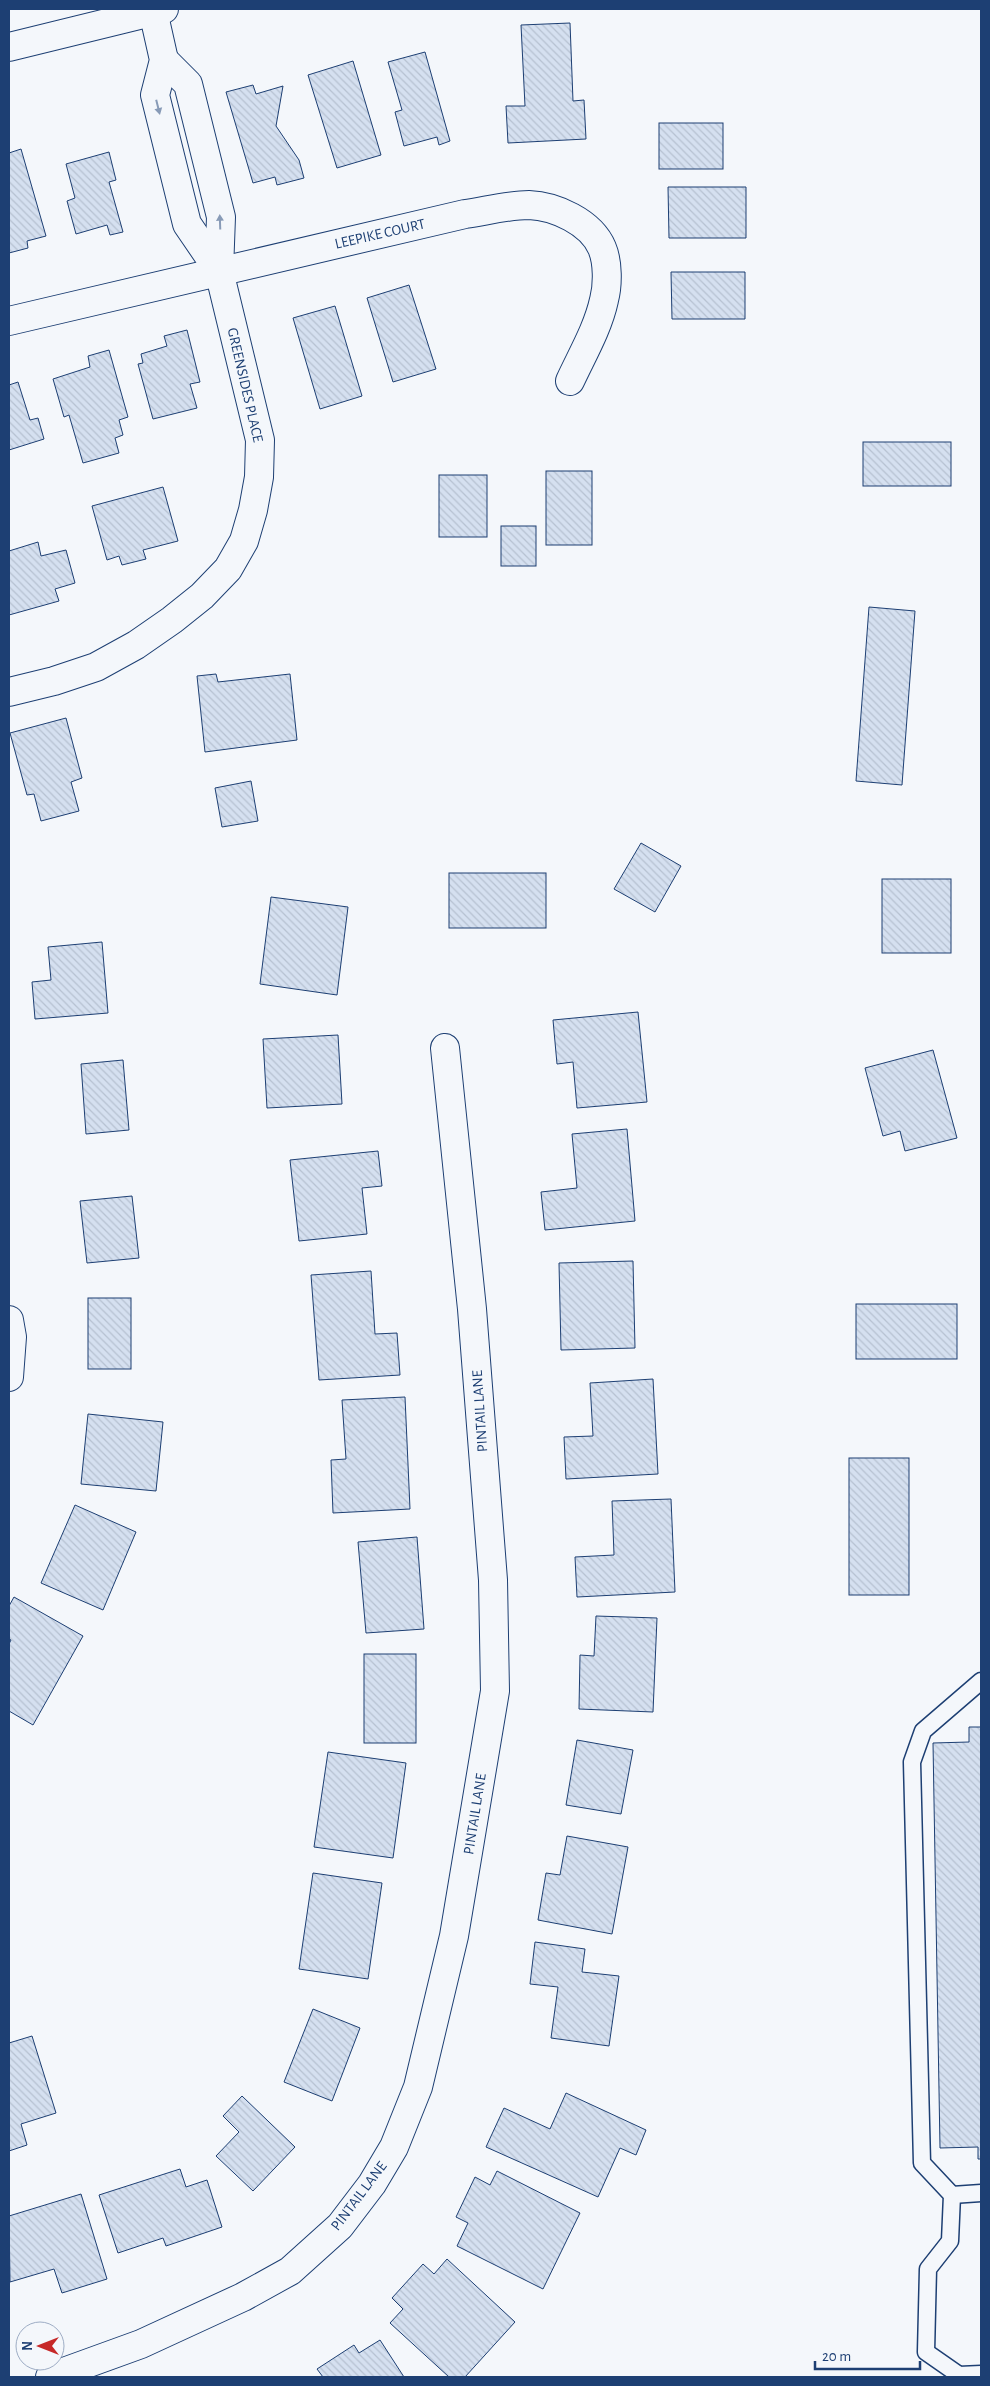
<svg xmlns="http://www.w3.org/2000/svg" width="990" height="2386" viewBox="0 0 990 2386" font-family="'Alegreya Sans',sans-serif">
<defs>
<pattern id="building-back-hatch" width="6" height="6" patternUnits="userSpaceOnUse" patternTransform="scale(1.25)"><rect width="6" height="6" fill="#d5e0f0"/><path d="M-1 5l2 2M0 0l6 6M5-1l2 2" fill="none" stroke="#b6c1d1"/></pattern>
</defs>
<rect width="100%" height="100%" fill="#f4f7fb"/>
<g fill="url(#building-back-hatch)" stroke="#1d3f73">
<path d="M570 23 573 101 584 100 586 139 508 143 506 106H525L521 25Z"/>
<path d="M425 52 450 141 439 145 437 137 404 146 395 112 402 110 388 62Z"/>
<path d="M353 61 381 155 337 168 308 75Z"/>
<path d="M253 85 256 94 283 86 276 126 299 160 304 178 277 185 275 177 253 183 226 92Z"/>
<rect x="659" y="123" width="64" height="46"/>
<path d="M21 149 46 236 27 241 28 248 9 253V153Z"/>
<path d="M109 152 116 180 109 182 123 232 110 235 107 225 76 234 67 201 75 198 66 164Z"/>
<path d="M668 187H746V238H669Z"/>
<path d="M671 272H745V319H672Z"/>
<path d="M409 285 436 369 393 382 367 298Z"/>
<path d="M335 306 362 396 320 409 293 318Z"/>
<path d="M187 330 200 382 190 384 197 408 153 419 138 364 143 363 141 354 167 346 164 336Z"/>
<path d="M109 350 128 417 119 420 123 435 115 438 119 453 83 463 69 415 64 417 53 379 90 367 88 356Z"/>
<path d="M18 382 30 420 38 418 44 439 9 450V385Z"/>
<rect x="863" y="442" width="88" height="44"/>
<rect x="546" y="471" width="46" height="74"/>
<rect x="439" y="475" width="48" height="62"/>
<path d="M163 487 178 541 143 550 146 559 122 565 119 556 107 560 92 506Z"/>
<rect x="501" y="526" width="35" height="40"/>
<path d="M38 542 41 556 66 550 75 583 55 589 59 601 9 615V551Z"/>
<path d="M869 607 915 611 902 785 856 781Z"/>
<path d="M216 674 218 682 290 674 297 740 205 752 197 676Z"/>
<path d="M66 718 82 778 71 782 79 811 41 821 34 794 27 795 10 733Z"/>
<path d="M251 781 258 821 222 827 215 788Z"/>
<path d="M641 843 681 866 655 912 614 889Z"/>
<rect x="449" y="873" width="97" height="55"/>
<rect x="882" y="879" width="69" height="74"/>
<path d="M271 897 348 907 337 995 260 984Z"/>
<path d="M102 942 108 1013 35 1019 32 982 51 980 48 947Z"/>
<path d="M638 1012 647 1102 577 1108 573 1062 557 1064 553 1020Z"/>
<path d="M338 1035 342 1104 267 1108 263 1039Z"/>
<path d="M933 1050 957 1138 905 1151 900 1131 883 1136 865 1068Z"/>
<path d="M123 1060 129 1130 86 1134 81 1064Z"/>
<path d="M627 1129 635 1221 545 1230 541 1192 577 1188 572 1134Z"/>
<path d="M378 1151 382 1186 362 1188 367 1234 299 1241 290 1160Z"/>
<path d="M132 1196 139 1258 87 1263 80 1201Z"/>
<path d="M633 1261 635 1348 561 1350 559 1263Z"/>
<path d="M371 1271 375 1334 397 1333 400 1375 319 1380 311 1275Z"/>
<rect x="88" y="1298" width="43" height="71"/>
<rect x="856" y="1304" width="101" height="55"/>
<path d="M653 1379 658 1474 566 1479 564 1437 593 1436 590 1383Z"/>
<path d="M405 1397 410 1509 333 1513 331 1460 346 1459 342 1400Z"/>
<path d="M88 1414 163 1422 156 1491 81 1484Z"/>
<rect x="849" y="1458" width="60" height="137"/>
<path d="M671 1499 675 1592 577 1597 575 1557 614 1555 612 1501Z"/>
<path d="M75 1505 136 1532 103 1610 41 1583Z"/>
<path d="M417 1537 424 1629 366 1633 358 1542Z"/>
<path d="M14 1597 83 1636 33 1725 9 1711V1644L11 1640 9 1639V1606Z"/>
<path d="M596 1616 657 1618 653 1712 579 1709 580 1655 594 1656Z"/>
<rect x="364" y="1654" width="52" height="89"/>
<path d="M969 1727H981V2159H978V2147L940 2148 933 1743 969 1742Z"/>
<path d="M577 1740 633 1750 621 1814 566 1805Z"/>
<path d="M328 1752 406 1763 393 1858 314 1847Z"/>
<path d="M567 1836 628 1847 612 1934 538 1920 546 1873 560 1875Z"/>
<path d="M313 1873 382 1883 368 1979 299 1969Z"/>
<path d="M535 1942 585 1949 582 1972 619 1976 609 2046 551 2038 558 1987 530 1984Z"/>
<path d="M313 2009 360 2028 332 2101 284 2082Z"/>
<path d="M32 2036 56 2113 21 2124 27 2145 9 2151V2043Z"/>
<path d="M566 2093 646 2130 636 2155 620 2148 598 2197 486 2147 504 2108 550 2129Z"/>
<path d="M242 2096 295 2147 253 2191 216 2156 239 2132 223 2116Z"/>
<path d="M180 2169 186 2187 207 2180 222 2227 166 2246 163 2238 118 2253 99 2195Z"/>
<path d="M497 2171 580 2213 543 2289 457 2246 468 2223 456 2217 475 2177 490 2185Z"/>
<path d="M81 2194 107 2279 62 2293 54 2269 10 2282 9 2216Z"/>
<path d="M447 2259 515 2322 465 2377H449L390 2323 403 2309 392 2298 423 2264 434 2274Z"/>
<path d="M380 2340 404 2377H323L317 2369 354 2345 359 2353Z"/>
</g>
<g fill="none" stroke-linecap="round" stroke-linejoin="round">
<g stroke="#1d3f73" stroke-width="19">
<g id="service">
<path d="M981 1681 923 1731 912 1762 922 2163 952 2195 950 2241 928 2269 926 2352 959 2375 981 2374"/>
<path d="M952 2195 981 2193"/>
</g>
</g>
<g stroke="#1d3f73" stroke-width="30">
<g id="minor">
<path d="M153 11 164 60 155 95 187 224 219 271"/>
<path d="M9 47 164 9"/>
<path d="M9 321 465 214C486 211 508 205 529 205 555 206 591 222 602 248 608 262 608 285 604 300 598 328 582 355 570 381"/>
<path d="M9 692 54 681 96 667 136 645 172 620 202 596 228 569 244 541 253 510 259 477 260 440 219 271 221 217 188 84 164 60"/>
<path d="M9 1320 12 1337 9 1377"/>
<path d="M50 2377 141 2344 243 2297 290 2271 340 2226 372 2184 394 2147 418 2087 454 1936 495 1691 493 1580 472 1309 445 1048"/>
</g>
</g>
<use href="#service" stroke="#f4f7fb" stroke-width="16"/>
<use href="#minor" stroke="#f4f7fb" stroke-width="28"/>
</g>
<defs><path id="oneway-solid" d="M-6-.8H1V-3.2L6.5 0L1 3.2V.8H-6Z" transform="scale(1.25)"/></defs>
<g fill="#889bb7">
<use href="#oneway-solid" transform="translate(158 107) rotate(76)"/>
<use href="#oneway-solid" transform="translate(220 222) rotate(-92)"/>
</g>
<g text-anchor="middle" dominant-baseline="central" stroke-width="4" stroke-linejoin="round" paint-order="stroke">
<g font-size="15" fill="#1d3f73" stroke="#f4f7fb">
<text transform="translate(380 234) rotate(-13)">LEEPIKE COURT</text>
<text transform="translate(245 385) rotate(77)">GREENSIDES PLACE</text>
<text transform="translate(480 1411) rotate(-94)">PINTAIL LANE</text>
<text transform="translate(475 1814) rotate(-81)">PINTAIL LANE</text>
<text transform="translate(359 2196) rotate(-53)">PINTAIL LANE</text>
</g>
</g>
<rect width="990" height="2386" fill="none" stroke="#1d3f73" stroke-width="20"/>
<g transform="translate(40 2346) rotate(270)"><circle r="24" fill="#f4f7fb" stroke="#9eadc5"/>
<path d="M0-4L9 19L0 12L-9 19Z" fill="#c62828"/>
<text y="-8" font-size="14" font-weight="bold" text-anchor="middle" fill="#1d3f73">N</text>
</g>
<path d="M815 2361v8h105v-8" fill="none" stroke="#1d3f73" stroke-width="2.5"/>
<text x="822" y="2361" font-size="15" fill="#1d3f73" stroke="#f4f7fb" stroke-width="4" paint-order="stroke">20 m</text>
</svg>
